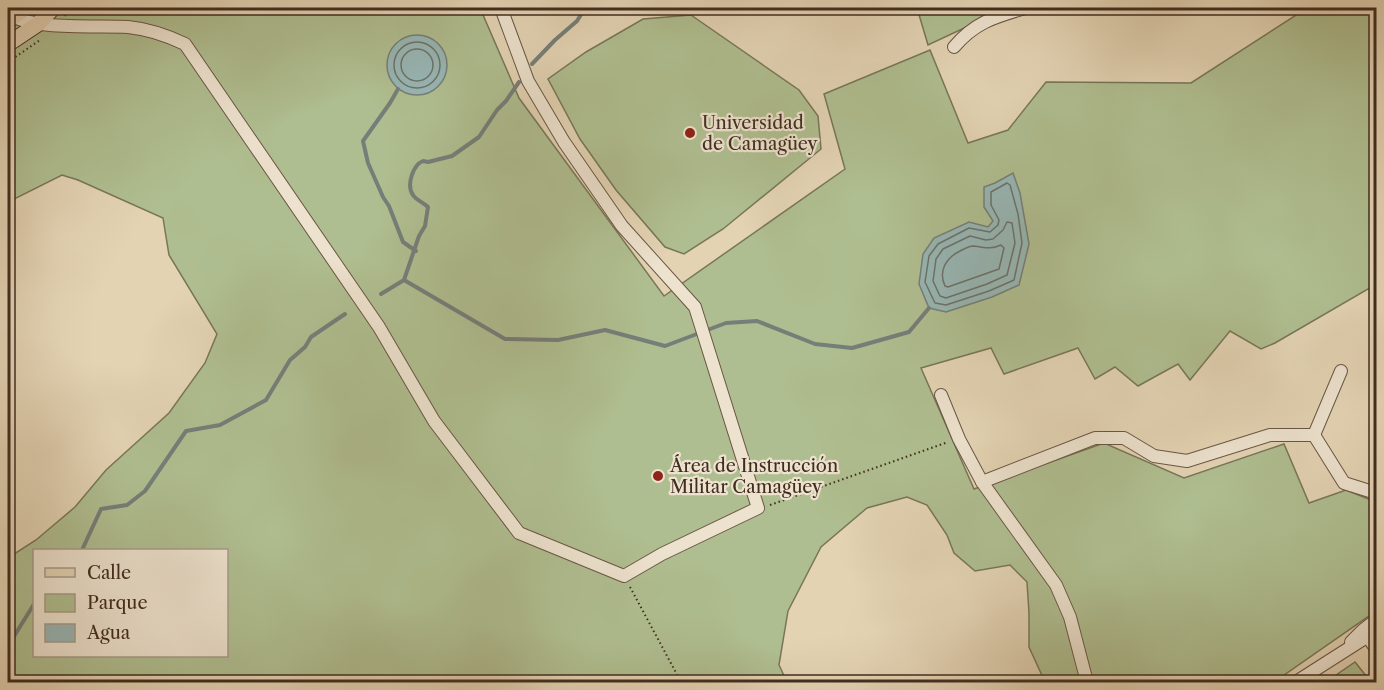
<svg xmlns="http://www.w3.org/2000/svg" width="1384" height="690" viewBox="0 0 1384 690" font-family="'Libre Caslon Text',serif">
<rect width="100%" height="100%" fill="#e3d3b3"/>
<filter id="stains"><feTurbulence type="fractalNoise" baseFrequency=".00333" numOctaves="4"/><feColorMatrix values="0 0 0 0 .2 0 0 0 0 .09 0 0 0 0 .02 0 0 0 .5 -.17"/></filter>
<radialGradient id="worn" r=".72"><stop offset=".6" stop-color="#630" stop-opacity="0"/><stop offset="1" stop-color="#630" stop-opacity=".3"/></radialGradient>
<g fill="#afbe90" stroke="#787658" stroke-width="1.5" fill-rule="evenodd">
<path d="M8 8H480L519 98 664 296 845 169 824 94 930 50 968 143 1008 130 1046 82 1191 83 1307 8H1376V292L1373 286 1275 343 1261 349 1230 331 1190 380 1178 364 1138 386 1115 367 1095 379 1078 348 1004 374 991 348 921 368 974 489 1104 443 1184 478 1284 444 1309 503 1346 490 1376 502V611L1274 682H1045L1029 647V613L1027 582 1010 565 975 571 954 553 947 535 927 505 907 497 867 508 821 547 788 611 779 665 787 682H8V558L36 540 75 507 106 470 169 413 205 363 217 334 169 255 163 218 78 180 62 175 14 199 8 205ZM34 550H226V656H34Z"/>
<path d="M917 8H1007L928 45Z"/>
<path d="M691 15 799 90 818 116 821 149 723 229 684 254 665 247 616 190 580 139 548 79 586 52 643 19Z"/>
<path d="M1355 662 1371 682H1326Z"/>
</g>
<g fill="#97b6b4" stroke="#757f79" stroke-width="1.5">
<circle cx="417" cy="65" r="30"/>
<path d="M1013 173 1020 193 1029 244 1019 285 992 297 946 312 929 308 919 284 923 254 934 238 969 222 988 227 993 221 984 207V187L995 183Z"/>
</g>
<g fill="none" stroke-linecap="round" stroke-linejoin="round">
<g stroke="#6c726a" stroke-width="1.5">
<circle cx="417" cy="65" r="23"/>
<circle cx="417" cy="65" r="16"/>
<path d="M1007 183 1010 185 1018 214 1022 243 1014 280 989 291 946 305 935 303 925 282 929 256 938 244 969 228 990 232 998 225 999 220 991 205V192Z"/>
<path d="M1007 222 1012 223 1015 243 1007 275 987 284 946 298 940 296 933 281 936 259 943 249 970 236 986 240 993 239 1003 230Z"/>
<path d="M1001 245 1004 248 999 269 948 287 945 286C938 271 946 258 960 251 964 249 969 246 973 246 984 247 990 250 1001 245Z"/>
</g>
<g stroke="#757f79" stroke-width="4">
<path d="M532 64 555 40 577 21 582 13 581 8"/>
<path d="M398 89 390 103 363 141 368 163 383 197 389 206 403 242 416 251"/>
<path d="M404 280 505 339 558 340 605 330 665 346 726 323 757 321 815 344 852 348 909 332 929 308"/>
<path d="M381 294 404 280 419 236 425 226 428 207C424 203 416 200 413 195 406 185 413 165 423 161L428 162 452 156 479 137 497 110 506 101 519 82"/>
<path d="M82 550 101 509 127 505 145 491 186 431 220 425 266 400 290 360 305 347 311 337 345 314"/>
<path d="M8 646 34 604"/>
</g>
<g stroke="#6a5645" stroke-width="14">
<g id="minor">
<path d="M8 13C30 31 99 25 128 27 149 29 166 35 185 44L379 327 434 421 519 533 624 576 662 554 758 508 695 307 622 226 564 142 528 81 501 8"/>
<path d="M954 47C975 22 995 17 1025 8"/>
<path d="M941 395 959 439 982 482 1056 585 1070 617 1087 682"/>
<path d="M1314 435 1341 371"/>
<path d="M982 482 1095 438H1124L1154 456 1187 461 1270 435H1314L1344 483 1376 493"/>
<path d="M1364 631 1376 649"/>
<path d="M1351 642 1363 630 1376 620"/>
<path d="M1296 682 1376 631"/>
</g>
</g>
<g stroke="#412d20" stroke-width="17">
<g id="major">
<path d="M8 21 25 8"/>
<path d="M8 44 38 24 53 8"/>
</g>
</g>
<g stroke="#412d20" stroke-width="2" stroke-dasharray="1.5 3" stroke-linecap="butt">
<path d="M65 16 71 8"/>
<path d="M8 62 40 40"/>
<path d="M770 505 948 442"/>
<path d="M630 587 681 682"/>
</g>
<use href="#minor" stroke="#ede2ce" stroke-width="12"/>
<use href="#major" stroke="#e3d3b3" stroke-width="15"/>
</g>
<g fill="#8f2418" stroke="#ede2ce" stroke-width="2">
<circle cx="690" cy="133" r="6"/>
<circle cx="658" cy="476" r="6"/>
</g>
<g text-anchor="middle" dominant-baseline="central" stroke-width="4.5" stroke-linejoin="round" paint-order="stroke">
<g font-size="18" fill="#412d20" stroke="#ede2ce" text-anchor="start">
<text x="702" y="123">Universidad<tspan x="702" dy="21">de Camagüey</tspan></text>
<text x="670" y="466">Área de Instrucción<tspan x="670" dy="21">Militar Camagüey</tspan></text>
</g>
</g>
<rect width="1384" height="690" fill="none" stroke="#e3d3b3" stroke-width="30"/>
<rect x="9" y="9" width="1366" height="672" fill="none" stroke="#412d20" stroke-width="3"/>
<rect x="15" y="15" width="1354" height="660" fill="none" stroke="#412d20" stroke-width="1.5"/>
<rect x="33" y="549" width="195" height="108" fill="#ede2ce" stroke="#a89a88" stroke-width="1.5"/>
<rect x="45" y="568" width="30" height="9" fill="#e3d3b3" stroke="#a89a88" stroke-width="1.5"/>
<text x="87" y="579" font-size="18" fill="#412d20">Calle</text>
<rect x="45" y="594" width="30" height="18" fill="#afbe90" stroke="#a89a88" stroke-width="1.5"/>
<text x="87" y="609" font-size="18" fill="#412d20">Parque</text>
<rect x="45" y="624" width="30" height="18" fill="#97b6b4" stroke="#a89a88" stroke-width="1.5"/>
<text x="87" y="639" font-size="18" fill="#412d20">Agua</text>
<rect width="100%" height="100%" filter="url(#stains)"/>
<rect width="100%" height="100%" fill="url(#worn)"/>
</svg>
